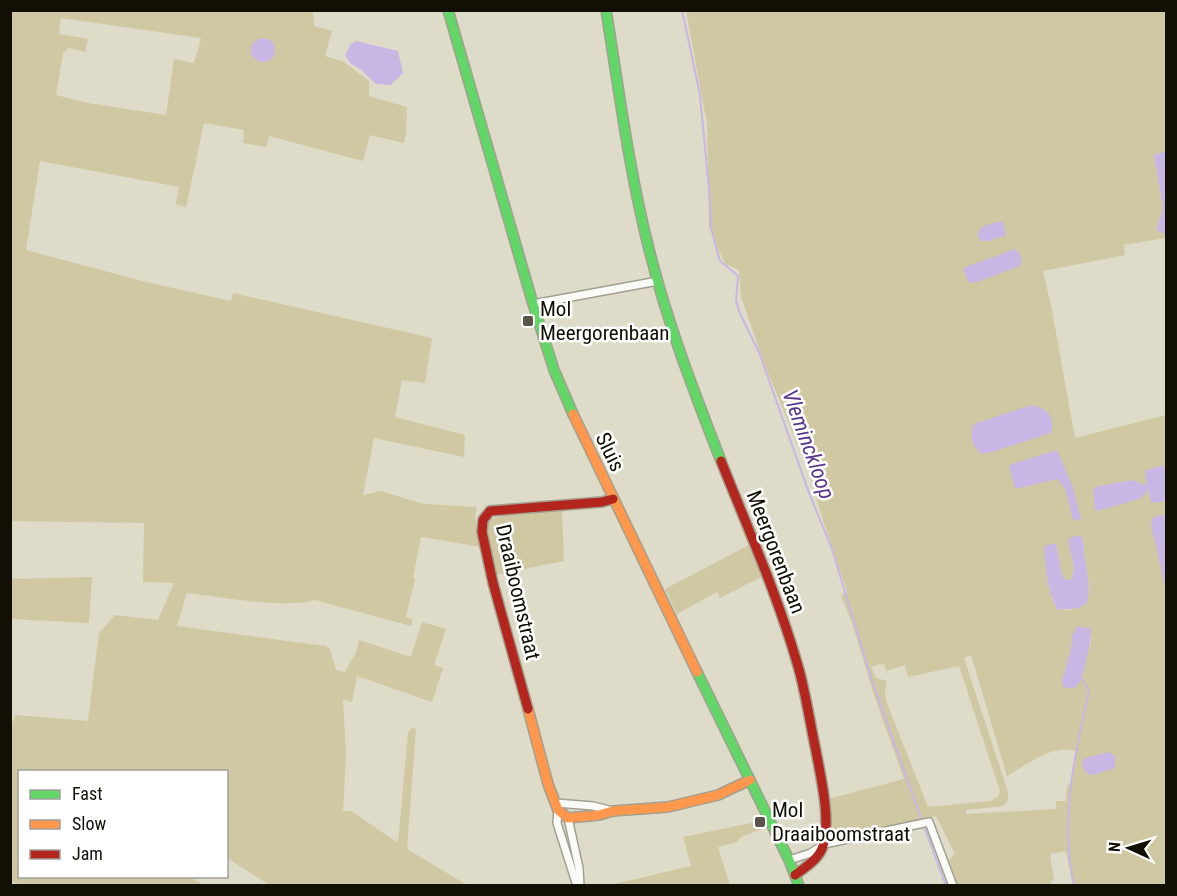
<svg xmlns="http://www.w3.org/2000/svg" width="1177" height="896" font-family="'Roboto Condensed',sans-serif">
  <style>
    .green { fill: #cfc8a2; fill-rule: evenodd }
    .water { fill: #c8b6e5 }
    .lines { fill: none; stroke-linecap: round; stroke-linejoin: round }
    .stream { stroke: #c8b6e5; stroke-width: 2 }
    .street-casing { stroke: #a2a091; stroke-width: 10 }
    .fast-casing { stroke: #a2a091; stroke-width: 12 }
    .slow-casing { stroke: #a2a091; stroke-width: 12 }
    .jam-casing { stroke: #a2a091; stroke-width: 12 }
    .street { stroke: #fafaf7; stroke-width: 7 }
    .fast { stroke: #63d668; stroke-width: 9 }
    .slow { stroke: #ff974d; stroke-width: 9 }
    .jam { stroke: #b3261e; stroke-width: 9 }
    .poi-dot { fill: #595649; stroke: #fff; stroke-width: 2 }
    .labels { text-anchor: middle; stroke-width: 5; stroke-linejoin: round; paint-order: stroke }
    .poi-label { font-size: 21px; fill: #120f04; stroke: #fff; text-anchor: start }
    .street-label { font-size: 21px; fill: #120f04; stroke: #fff }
    .water-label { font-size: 22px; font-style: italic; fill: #57348b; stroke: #fff }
  </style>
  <rect width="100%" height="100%" fill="#dedbc8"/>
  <g class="green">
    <path d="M 10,11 L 313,11 L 314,26 L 332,31 L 325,56 L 344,62 L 369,81 L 369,96 L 407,107 L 406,133 L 404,143 L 370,135 L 363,161 L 269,136 L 266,147 L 243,143 L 244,130 L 204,123 L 186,207 L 176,204 L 179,187 L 40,161 L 26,250 L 146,282 L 231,301 L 233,293 L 432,338 L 425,383 L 402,380 L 395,417 L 465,435 L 464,457 L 374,438 L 363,495 L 381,491 L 424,504 L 477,507 L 475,517 L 481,547 L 421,537 L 413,578 L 415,579 L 406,617 L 413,620 L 411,626 L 315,600 C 282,609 223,597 187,593 L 177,626 L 325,646 L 330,649 L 336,670 L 345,672 L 356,652 L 359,640 L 411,657 L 422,622 L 446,629 L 434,665 L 443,668 L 432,702 L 357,676 L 352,702 L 343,699 L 346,755 L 343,811 L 351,811 L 398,843 L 408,733 L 412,728 L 416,729 L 407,849 L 467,885 L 270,885 L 227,858 L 226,772 L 20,772 L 20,876 L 188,876 L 204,885 L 20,885 L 11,881 L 11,721 L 14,721 L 15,715 L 88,721 L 99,633 L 115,615 L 158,620 L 174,583 L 143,582 L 144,523 L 11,521 ZM 61,18 L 201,38 L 194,63 L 174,59 L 166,115 L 88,103 L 56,95 L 63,53 L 69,48 L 85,52 L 88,39 L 59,34 Z"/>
    <path d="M 686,11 L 1166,11 L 1166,151 L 1154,155 L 1163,209 L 1158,231 L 1166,234 L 1166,238 L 1124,245 L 1125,255 L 1043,271 L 1052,310 L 1075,438 L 1166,415 L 1166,885 L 1073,885 L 1066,851 L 1050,854 L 1054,880 L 1051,881 L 1051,885 L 957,885 L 949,861 L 955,854 L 936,816 L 837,838 L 830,835 L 828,799 L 904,779 L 875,698 L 852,623 L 841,596 L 847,592 L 823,521 L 810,475 L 764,363 L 741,297 L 739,270 L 725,264 L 709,227 L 707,124 ZM 1081,536 C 1085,544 1083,551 1085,560 C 1087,575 1091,587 1087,603 L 1070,610 L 1058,610 L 1053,602 L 1045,564 L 1056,544 L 1062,575 L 1065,580 L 1073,579 L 1075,563 L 1069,543 ZM 1092,638 L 1083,669 L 1082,679 L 1066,669 C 1072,646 1069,649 1092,638 ZM 971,655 L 1007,776 C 1028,764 1052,744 1076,751 L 1072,782 L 1067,786 L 1066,801 L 1056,801 L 1056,809 L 966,814 L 966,810 L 1003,806 L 1008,801 L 1008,792 L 964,658 ZM 884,663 L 886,671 L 905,665 L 908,677 L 959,666 L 1000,791 L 998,797 L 990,801 L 928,807 L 886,701 L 885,690 L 887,681 L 876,678 L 871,667 Z"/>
    <path d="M 562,510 L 564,561 L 495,575 L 486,528 L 490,519 L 502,516 Z"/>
    <path d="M 749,545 L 761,577 L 720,598 L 717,592 L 677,614 L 665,589 Z"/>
    <path d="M 92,577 L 89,623 L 11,619 L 11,579 Z"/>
    <path d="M 761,821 L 765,828 L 741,837 L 737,842 L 718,847 L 730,885 L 610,885 L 691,866 L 683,837 Z"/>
  </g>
  <g class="water">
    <circle cx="263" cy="50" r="12"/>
    <path d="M 356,41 L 398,51 L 403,73 L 391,85 L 376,84 L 360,69 L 351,64 L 345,55 L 351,44 Z"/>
    <path d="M 1166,151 L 1166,234 L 1165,234 L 1158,231 L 1157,227 L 1163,209 L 1154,155 Z"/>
    <path d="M 999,221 L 1003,222 L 1006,235 L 989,241 L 981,241 L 977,234 L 982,227 Z"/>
    <path d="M 1015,249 C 1020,251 1023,262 1020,266 L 974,283 L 968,282 L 963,268 Z"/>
    <path d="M 1032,405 C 1048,409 1055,416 1051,433 L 992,452 L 981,454 C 972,446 969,435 974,424 Z"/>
    <path d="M 1057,450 L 1073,487 L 1081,519 L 1076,521 L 1073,519 L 1066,491 L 1058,479 L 1015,489 L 1009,465 Z"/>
    <path d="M 1162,465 L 1166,470 L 1166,501 L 1154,503 L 1151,502 L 1148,490 L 1141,498 L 1098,511 L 1095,510 L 1093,489 L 1099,486 L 1132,480 L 1145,485 L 1147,482 L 1145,471 Z"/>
    <path d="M 1166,515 L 1166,584 L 1164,583 L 1151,525 L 1152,519 L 1156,516 Z"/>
    <path d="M 1074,536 L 1081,536 C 1085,544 1083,551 1085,560 C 1087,575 1091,587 1087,603 L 1079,608 L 1058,610 C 1047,593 1045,567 1044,547 L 1050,544 L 1056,544 L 1062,575 L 1065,580 L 1072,579 C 1077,560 1068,554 1069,539 Z"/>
    <path d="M 1078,626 L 1091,629 C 1092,638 1083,681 1077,686 C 1073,689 1068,688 1063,687 L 1062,680 L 1071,648 L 1072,635 Z"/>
    <path d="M 1109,752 L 1115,756 L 1115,768 L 1093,775 L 1086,773 L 1082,763 L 1085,758 Z"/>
  </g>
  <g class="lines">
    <g class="stream">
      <path d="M 682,10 L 700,95 L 710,200 L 711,228 L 720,261 L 738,276 L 736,301 L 741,316 L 759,352 L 809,493 L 832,549 L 871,678 L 922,821"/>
      <path d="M 924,826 L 946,886"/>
      <path d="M 1074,886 C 1059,820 1075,754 1089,690 L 1082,679"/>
    </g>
    <defs>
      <g id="street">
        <path d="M 533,304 L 658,281"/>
        <path d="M 556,803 L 593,806 L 613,811"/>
        <path d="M 558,810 L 557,823 L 577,886"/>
        <path d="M 568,818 L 579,868 L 580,886"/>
        <path d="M 789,860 L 811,853 L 824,844 L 929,822 L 953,886"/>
      </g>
      <g id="fast">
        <path d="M 448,10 L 533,304 L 554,370 L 573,414"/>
        <path d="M 606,10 C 619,90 629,171 649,249 C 667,322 694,392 721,461"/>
        <path d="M 697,672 L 789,860 L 799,886"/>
      </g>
      <g id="slow">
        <path d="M 573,414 L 697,672"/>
        <path d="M 528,709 L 548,784 L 558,810 L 568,818 L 599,815 L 613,811 L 668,807 L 718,795 L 750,780"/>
      </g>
      <g id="jam">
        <path d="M 721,461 C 748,529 778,596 798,666 C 806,694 810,723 816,751 C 821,778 831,820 823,846 C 819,859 806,867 795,875"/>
        <path d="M 528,709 L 493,583 L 482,532 L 483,520 L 490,511 L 602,502 L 613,499"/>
      </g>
    </defs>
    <use href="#street" class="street-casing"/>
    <use href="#fast" class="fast-casing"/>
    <use href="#slow" class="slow-casing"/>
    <use href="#jam" class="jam-casing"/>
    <use href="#street" class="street"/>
    <use href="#fast" class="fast"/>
    <use href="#slow" class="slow"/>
    <use href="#jam" class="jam"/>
  </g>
  <g class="poi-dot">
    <rect x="522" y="315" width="12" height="12" rx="3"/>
    <rect x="754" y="816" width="12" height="12" rx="3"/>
  </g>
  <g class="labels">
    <g class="poi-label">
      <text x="540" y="316">Mol<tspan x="540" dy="24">Meergorenbaan</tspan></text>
      <text x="772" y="817">Mol<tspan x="772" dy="24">Draaiboomstraat</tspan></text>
    </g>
    <g class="street-label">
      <text transform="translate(610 452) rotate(64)" y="7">Sluis</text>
      <text transform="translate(776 552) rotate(69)" y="7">Meergorenbaan</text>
      <text transform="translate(518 592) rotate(77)" y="7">Draaiboomstraat</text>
    </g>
    <g class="water-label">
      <text transform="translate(809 444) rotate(70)" y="8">Vleminckloop</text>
    </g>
  </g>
  <rect width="1177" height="896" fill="none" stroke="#120f04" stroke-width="24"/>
  <rect x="18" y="770" width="210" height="108" fill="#ffffff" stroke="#a09f9b" stroke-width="1.5"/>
  <rect x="30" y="790" width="30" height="9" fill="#63d668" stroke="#a09f9b" stroke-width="1.5"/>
  <text x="72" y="800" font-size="18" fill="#120f04">Fast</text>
  <rect x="30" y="820" width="30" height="9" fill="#ff974d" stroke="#a09f9b" stroke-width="1.5"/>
  <text x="72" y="830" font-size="18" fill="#120f04">Slow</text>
  <rect x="30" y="850" width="30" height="9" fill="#b3261e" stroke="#a09f9b" stroke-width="1.5"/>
  <text x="72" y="860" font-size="18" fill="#120f04">Jam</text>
  <g transform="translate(1129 848) rotate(274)" stroke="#ffffff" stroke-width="4.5" paint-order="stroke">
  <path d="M0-4.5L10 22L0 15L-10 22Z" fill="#120f04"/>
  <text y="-9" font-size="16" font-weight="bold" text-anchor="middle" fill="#120f04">N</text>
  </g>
</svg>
